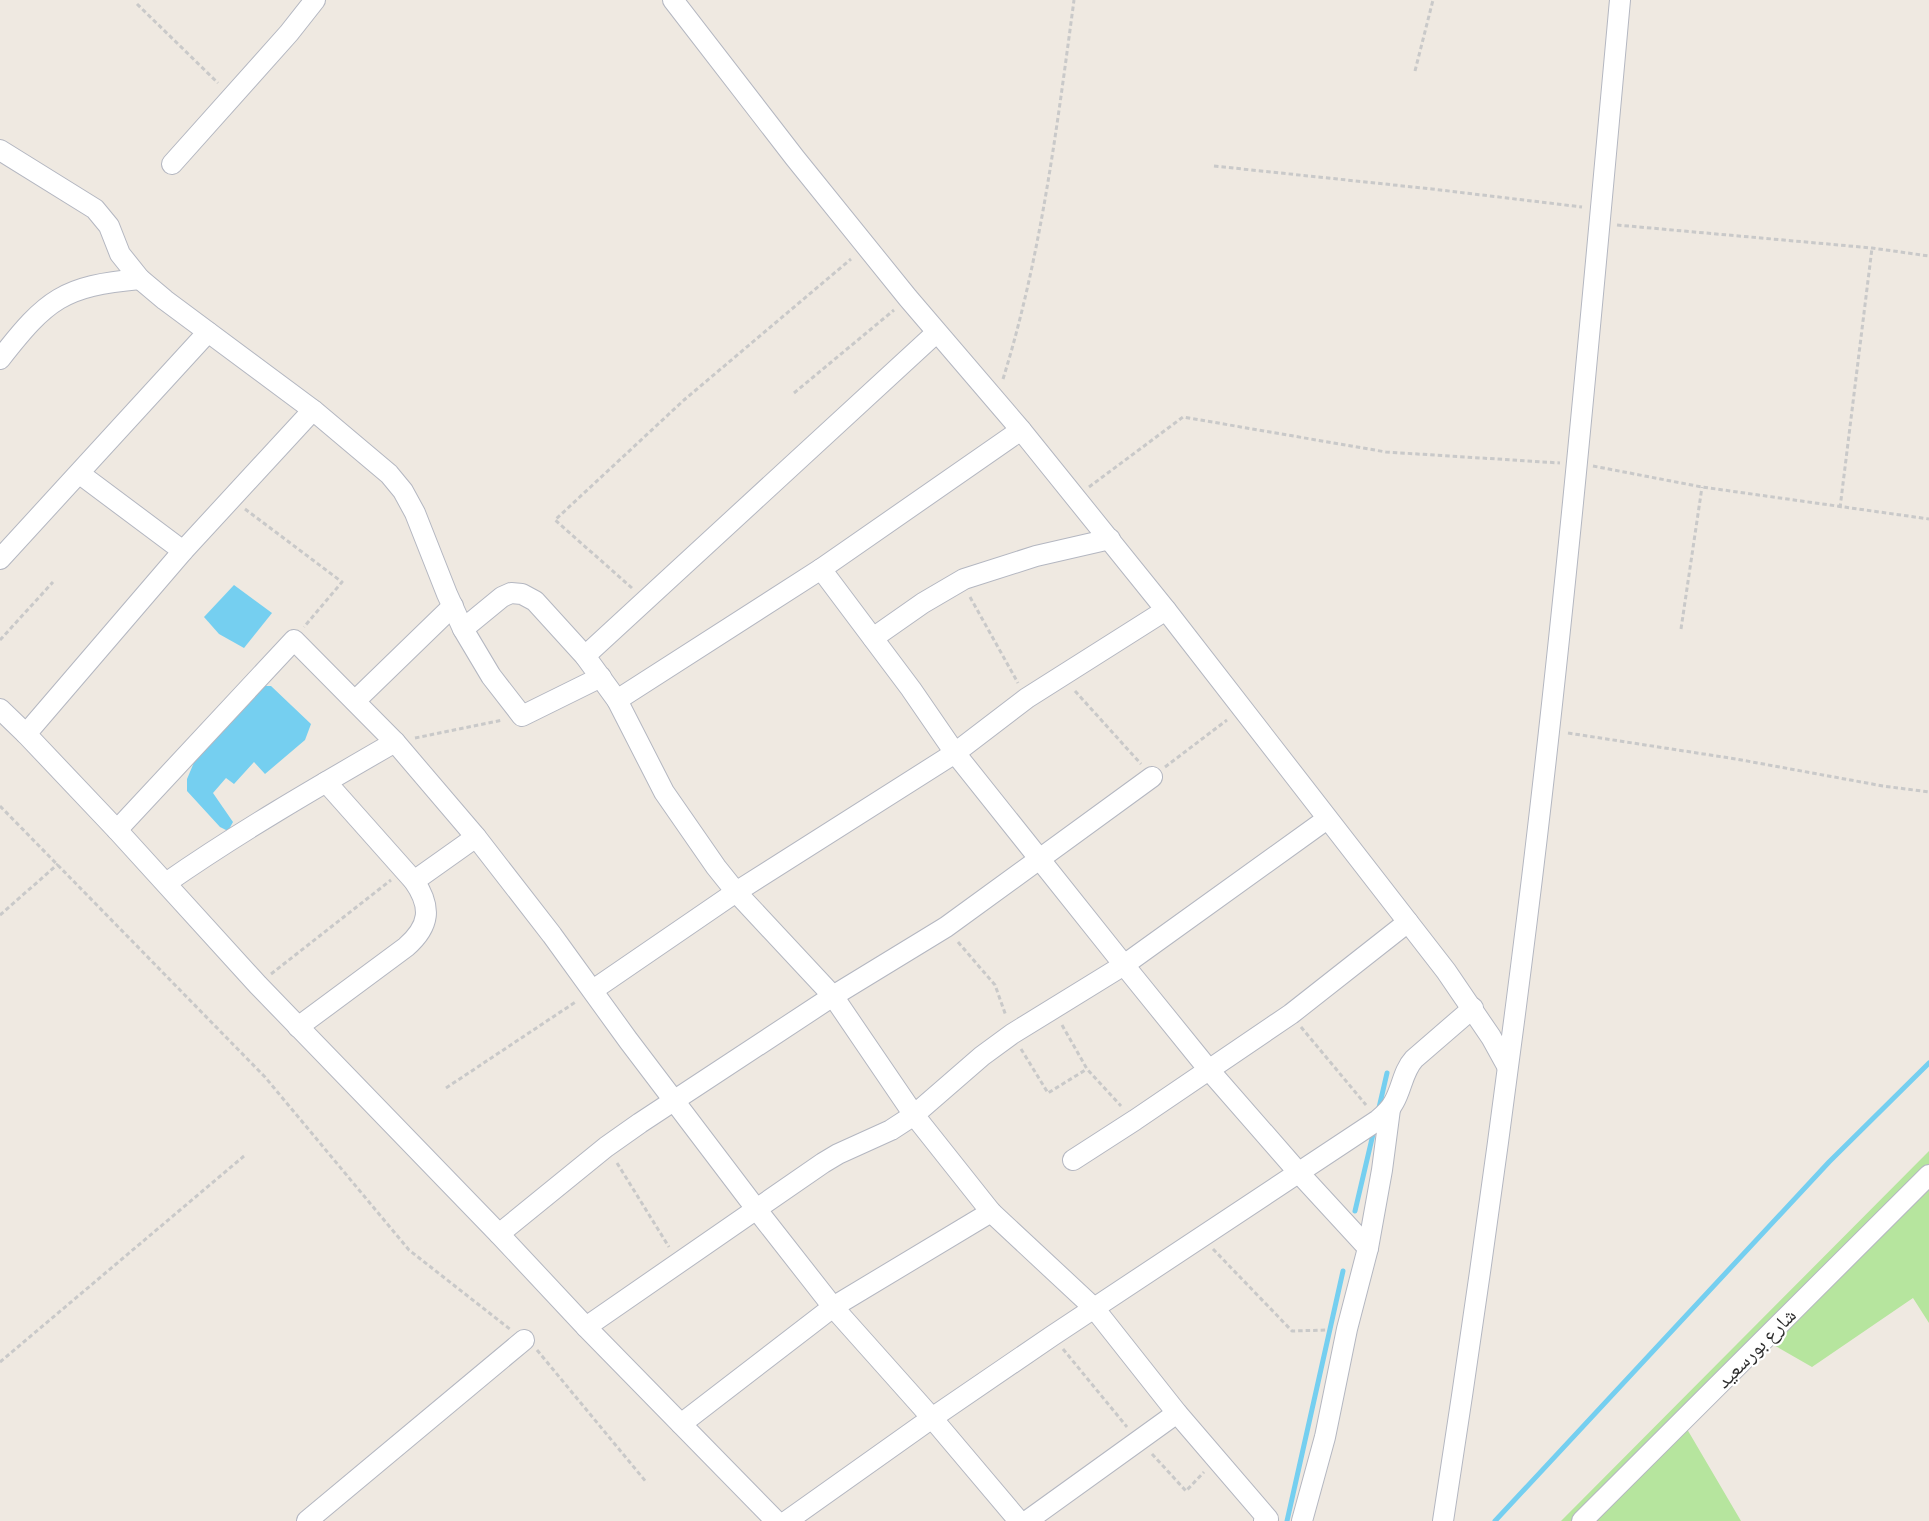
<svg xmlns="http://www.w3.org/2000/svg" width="1929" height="1521" font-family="'Exo 2','Noto Naskh Arabic',sans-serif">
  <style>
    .green { fill: #b6e59e }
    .water { fill: #75cff0 }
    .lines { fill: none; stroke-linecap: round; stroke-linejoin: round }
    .stream { stroke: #75cff0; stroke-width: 5 }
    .minor-casing { stroke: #b4b7c1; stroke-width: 22 }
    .path { stroke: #c9c9c9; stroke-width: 3; stroke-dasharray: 4.5 3; stroke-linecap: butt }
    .minor { stroke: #fff; stroke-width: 20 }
    .labels { text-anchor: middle; stroke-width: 4.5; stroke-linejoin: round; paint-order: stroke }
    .street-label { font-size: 20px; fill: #2e2e2e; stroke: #fff }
  </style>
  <rect width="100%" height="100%" fill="#efe9e1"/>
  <path class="green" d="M 1929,1151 L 1929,1323 L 1913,1298 L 1812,1367 L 1772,1344 L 1687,1429 L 1741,1521 L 1561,1521 Z"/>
  <g class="water">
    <path d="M 234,585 L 272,613 L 244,648 L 219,634 L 204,617 Z"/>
    <path d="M 256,686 L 271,686 L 311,724 L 305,740 L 265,774 L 254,762 L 234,784 L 226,778 L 213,793 L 233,822 L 228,831 L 220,827 L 187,791 L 187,779 L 195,760 Z"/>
  </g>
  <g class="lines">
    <g class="stream">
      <path d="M 1378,1112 L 1387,1073"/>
      <path d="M 1355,1211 L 1374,1130"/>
      <path d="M 1287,1521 L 1343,1271"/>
      <path d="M 1495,1521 L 1829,1162 L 1929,1063"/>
    </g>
    <defs>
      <g id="minor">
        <path d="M 673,0 L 795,158 L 908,298 L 1021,430 L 1166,610 L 1446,971 L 1491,1037 L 1507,1066"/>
        <path d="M 0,150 L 95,209 L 109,226 L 120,254 L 140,279 L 165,300 L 313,410 L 389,474 L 403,491 L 415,513 L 447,594 L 463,629 L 491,676 L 522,716 L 601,677"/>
        <path d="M 172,164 L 289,33 L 315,0"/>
        <path d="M 0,359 C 47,299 63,286 140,279"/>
        <path d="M 80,474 L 183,551"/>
        <path d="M 0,559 L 208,332"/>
        <path d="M 821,569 L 911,689 L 955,753 L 1124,965 L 1209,1070 L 1299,1173 L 1368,1248"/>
        <path d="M 463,629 L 502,597 L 511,593 L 522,594 L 535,601 L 585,656 L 617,700 L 664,792 L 716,867 L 736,892 L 833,996 L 914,1115 L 991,1212 L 1094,1308 L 1177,1413 L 1268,1519 L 1264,1521"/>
        <path d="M 873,638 L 923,603 L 964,579 L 1036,556 L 1110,539"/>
        <path d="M 585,656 L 936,333"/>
        <path d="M 617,700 L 821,569 L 1021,430"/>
        <path d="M 355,701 L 453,606"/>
        <path d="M 0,709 L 26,734 L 117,830 L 258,985 L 499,1234 L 586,1327 L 776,1521"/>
        <path d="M 26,734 L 183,551 L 313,410"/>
        <path d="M 117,830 L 294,640 L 395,742 L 476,837 L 552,935 L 628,1040 L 757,1210 L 833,1307 L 932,1418 L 1019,1521"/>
        <path d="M 414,881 L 476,837"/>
        <path d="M 166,883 C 239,832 317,787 395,742"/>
        <path d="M 593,990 L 736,892 L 955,753 L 1027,698 L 1166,610"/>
        <path d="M 298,1027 L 406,947 C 430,926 432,907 414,881 L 326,782"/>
        <path d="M 1073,1160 L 1135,1120 L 1291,1014 L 1408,922"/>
        <path d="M 499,1234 L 606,1147 L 640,1123 L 833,996 L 946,927 L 1152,777"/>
        <path d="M 586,1327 L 823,1163 L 838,1154 L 891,1130 L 914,1115 L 982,1056 L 1012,1034 L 1124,965 L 1327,819"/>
        <path d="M 681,1424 L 833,1307 L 991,1212"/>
        <path d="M 307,1521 L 524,1340"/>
        <path d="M 787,1521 L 932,1418 L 1052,1336 L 1378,1120 C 1384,1115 1390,1110 1394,1102 C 1402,1088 1403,1071 1414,1059 L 1473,1008"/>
        <path d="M 1027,1521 L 1177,1413"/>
        <path d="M 1302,1521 L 1325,1437 L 1347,1329 L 1368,1248 L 1382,1170 L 1390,1109"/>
        <path d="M 1443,1521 C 1474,1321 1502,1120 1527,919 C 1565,613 1592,306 1620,0"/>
        <path d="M 1582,1521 L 1929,1175"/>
      </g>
    </defs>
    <use href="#minor" class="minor-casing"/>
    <g class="path">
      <path d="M 137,4 L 218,83"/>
      <path d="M 1415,71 L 1433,0"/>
      <path d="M 1214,166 L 1432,189 L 1582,207"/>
      <path d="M 1617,225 L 1872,248 L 1929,256"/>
      <path d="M 1003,379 C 1041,257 1057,127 1074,0"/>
      <path d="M 794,393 L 894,310"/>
      <path d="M 1593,466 L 1702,487 L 1929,519"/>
      <path d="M 1089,487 L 1183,417 L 1386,452 L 1560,463"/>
      <path d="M 1840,508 L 1872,248"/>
      <path d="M 245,509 L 342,582 L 304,627"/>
      <path d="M 632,588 L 555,520 L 684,400 L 851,259"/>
      <path d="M 970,597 L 1018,683"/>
      <path d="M 1681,629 L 1702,487"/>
      <path d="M 0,640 L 53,582"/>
      <path d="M 1075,691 L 1141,764"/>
      <path d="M 1568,733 L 1736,759 L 1883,786 L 1929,792"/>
      <path d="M 415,738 L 503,720"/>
      <path d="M 1165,767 L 1227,720"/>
      <path d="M 0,806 L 265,1077 L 409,1250 L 511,1330"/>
      <path d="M 0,915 L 58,864"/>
      <path d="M 958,942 L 995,985 L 1006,1016"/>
      <path d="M 271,974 L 391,880"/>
      <path d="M 1062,1025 L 1087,1069 L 1121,1106"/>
      <path d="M 1301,1027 L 1366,1105"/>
      <path d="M 1021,1049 L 1048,1093 L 1087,1069"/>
      <path d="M 446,1088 L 577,1001"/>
      <path d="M 617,1163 L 669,1247"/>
      <path d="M 1213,1249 L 1292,1331 L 1327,1330"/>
      <path d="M 1063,1349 L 1127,1427"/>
      <path d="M 537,1350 L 647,1483"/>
      <path d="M 0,1362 L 244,1156"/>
      <path d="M 1152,1454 L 1186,1491 L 1204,1472"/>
    </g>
    <use href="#minor" class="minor"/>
  </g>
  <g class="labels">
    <g class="street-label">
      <text transform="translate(1756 1348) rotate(-45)" y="7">شارع بورسعيد</text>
    </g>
  </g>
</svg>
